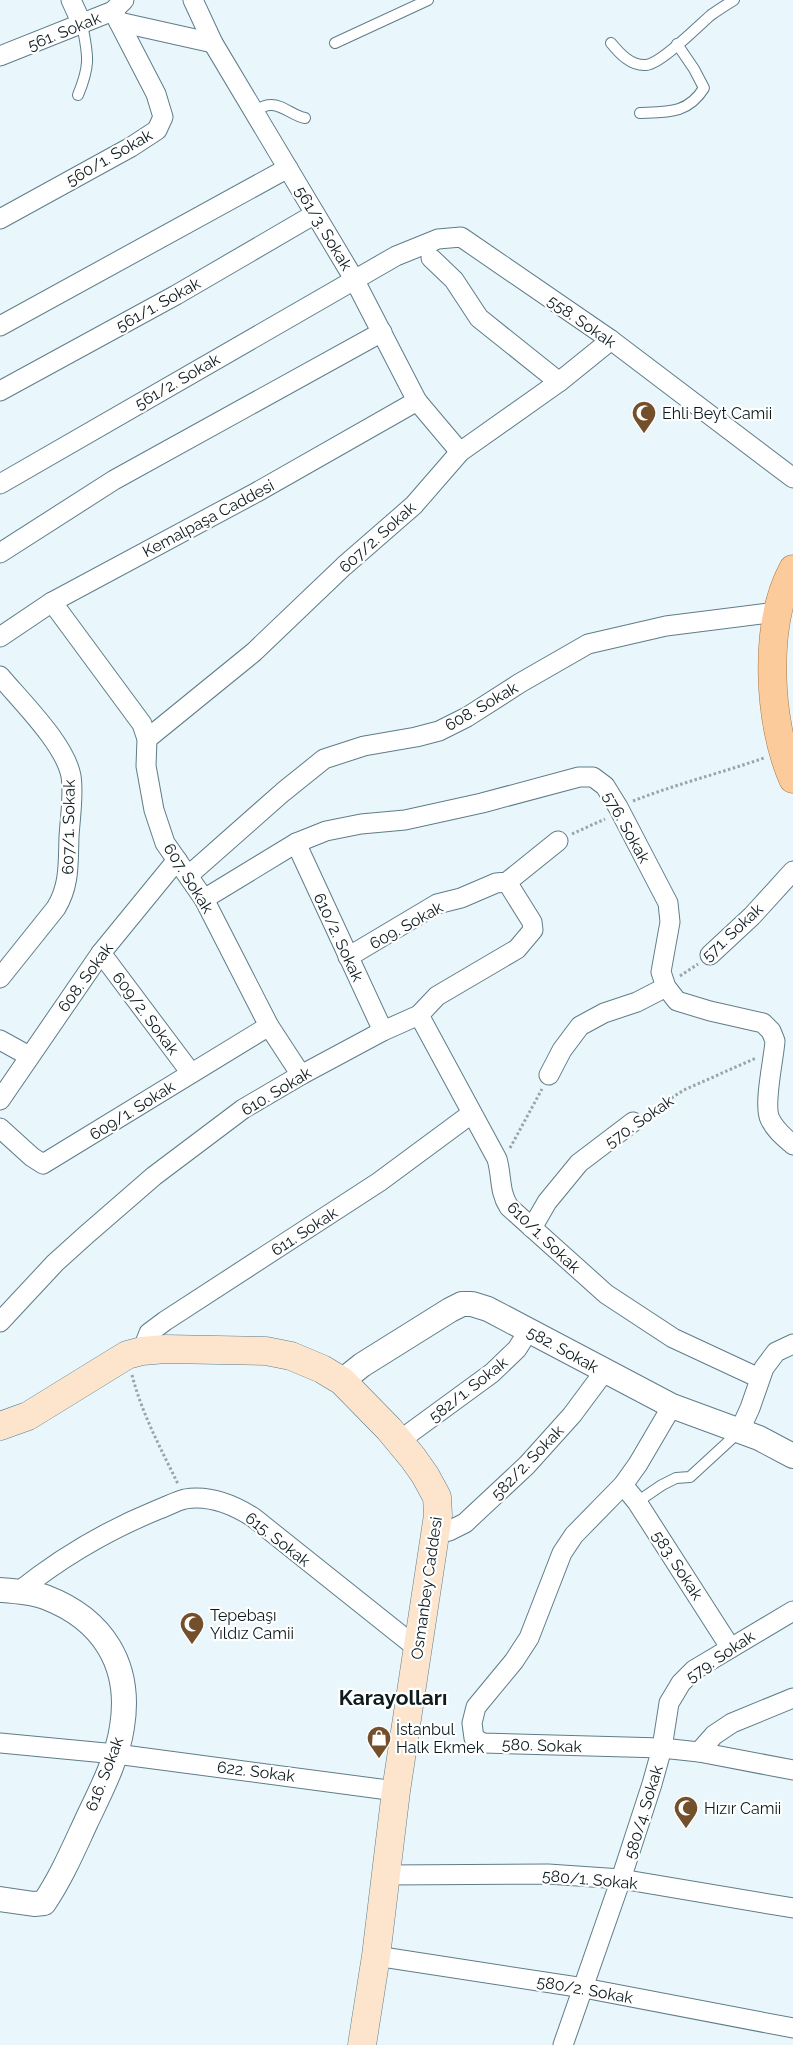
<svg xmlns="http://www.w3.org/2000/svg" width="793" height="2045" font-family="Raleway,sans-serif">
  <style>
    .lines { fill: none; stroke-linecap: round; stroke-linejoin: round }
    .service-casing { stroke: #5e7d89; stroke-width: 12 }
    .minor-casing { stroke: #5e7d89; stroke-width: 21 }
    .tertiary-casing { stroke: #5e7d89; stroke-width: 26 }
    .secondary-casing { stroke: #5e7d89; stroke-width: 29 }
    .primary-casing { stroke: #a67644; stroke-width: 29 }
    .path { stroke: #98a5ab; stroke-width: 3; stroke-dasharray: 2.5 2.5; stroke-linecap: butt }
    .service { stroke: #fff; stroke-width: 10 }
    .minor { stroke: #fff; stroke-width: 19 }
    .tertiary { stroke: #fff; stroke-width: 24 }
    .secondary { stroke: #fde5cd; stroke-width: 28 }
    .primary { stroke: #fbcb9b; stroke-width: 28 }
    .labels { text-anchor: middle; stroke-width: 4.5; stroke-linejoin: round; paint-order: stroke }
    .street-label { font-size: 16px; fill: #0d1a1e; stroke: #fff }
    .poi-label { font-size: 16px; fill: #0d1a1e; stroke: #fff; text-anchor: start }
    .district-label { font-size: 21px; font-weight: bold; fill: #0d1a1e; stroke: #fff }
  </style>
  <rect width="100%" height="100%" fill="#e9f6fc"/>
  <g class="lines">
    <defs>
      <g id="service">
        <path d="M 335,43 L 428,0"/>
        <path d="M 611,43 C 620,54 631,66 646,65 C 661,64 698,26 711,15 C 718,10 726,5 734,0"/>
        <path d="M 78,95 C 91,64 88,55 82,24"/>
        <path d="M 254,111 C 258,109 265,105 270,105 C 282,104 293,116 305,118"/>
        <path d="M 640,113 C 667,112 688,114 704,88 L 694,69 L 677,44"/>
        <path d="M 637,1502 L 662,1485 L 676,1478 L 690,1477 L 740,1431"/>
      </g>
      <g id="minor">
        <path d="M 71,0 L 82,24"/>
        <path d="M 193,0 L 213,43 L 354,279 L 417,401 L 460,452"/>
        <path d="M 119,22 L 213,43"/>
        <path d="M 0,56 L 113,11 L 124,0"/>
        <path d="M 0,219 L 131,147 L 157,130 L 163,117 L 156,94 L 113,11"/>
        <path d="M 431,258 L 454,280 L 479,318 L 559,382"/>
        <path d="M 0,326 L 288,168"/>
        <path d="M 0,391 L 176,295 L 315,214"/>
        <path d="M 0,484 L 396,256 L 438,239 L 461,237 L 611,340 L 793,478"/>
        <path d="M 0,553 L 114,480 L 382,332"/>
        <path d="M 52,602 L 142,724 L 147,739 L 146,766 L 154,810 L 165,843 L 204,899 L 269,1026 L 301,1075"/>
        <path d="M 0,637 L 52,602 L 257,492 L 417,401"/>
        <path d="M 0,676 C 21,701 65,744 71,776 C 74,795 70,818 69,837 C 68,863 70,885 56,908 L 0,978"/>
        <path d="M 147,739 L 254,652 L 344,566 L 414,505 L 460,452 L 559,382 L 611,340"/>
        <path d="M 296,843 L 383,1031"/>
        <path d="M 189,875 L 283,792 L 324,759 L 364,746 L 416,737 L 439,731 L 467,717 L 520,683 L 588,644 L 666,626 L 777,612"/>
        <path d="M 204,899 L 296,843 L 326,831 L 361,824 L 405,820 L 482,803 L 579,777 L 593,777 L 605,786 L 618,807 L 668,903 L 670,922 L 661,972 L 666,987 L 677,1001 L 710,1011 L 763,1023 L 771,1031 L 775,1041 C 774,1058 763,1105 770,1119 C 775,1130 784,1137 793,1145"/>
        <path d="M 101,953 L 191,1073"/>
        <path d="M 710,955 L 752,916 L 793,871"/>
        <path d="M 348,957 L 437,904 L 461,898 L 496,883 L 507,882 L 558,841"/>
        <path d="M 419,1015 L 497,1159 C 502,1176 499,1192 509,1207 L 606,1294 L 673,1338 L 759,1378"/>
        <path d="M 0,1040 L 29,1056"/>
        <path d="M 549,1075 L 562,1050 L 580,1026 L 604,1013 L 637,1002 L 666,987"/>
        <path d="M 0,1100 L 101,953 L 177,860"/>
        <path d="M 0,1128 L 32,1157 L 43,1164 L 269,1026"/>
        <path d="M 532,1228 L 547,1202 L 579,1163 L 633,1122"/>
        <path d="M 0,1322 L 55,1263 L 86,1235 L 154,1176 L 243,1109 L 301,1075 L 383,1031 L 419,1015 L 437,996 L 517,949 L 533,930 L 532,922 L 507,882"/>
        <path d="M 142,1351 L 149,1333 L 165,1321 L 379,1182 L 471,1114"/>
        <path d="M 672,1406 L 638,1464 L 623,1485 L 574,1535 L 562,1553 L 529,1638 L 514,1661 L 476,1707 L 472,1723 L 474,1738 L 483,1743 L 662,1748 L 699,1752 L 793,1770"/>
        <path d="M 740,1430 L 750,1408 L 764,1368 L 776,1352 L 793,1344"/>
        <path d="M 399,1441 L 492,1373 L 517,1349 L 529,1330"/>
        <path d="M 623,1485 L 637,1502 L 730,1647"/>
        <path d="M 436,1533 L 449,1531 L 465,1523 L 527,1465 L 572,1415 L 604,1372"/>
        <path d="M 18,1592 C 59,1559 108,1530 157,1510 C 166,1507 176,1501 185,1499 C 210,1495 234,1505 254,1518 L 417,1648"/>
        <path d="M 0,1743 L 116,1754 L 396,1791"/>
        <path d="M 699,1752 L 714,1735 L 732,1723 L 793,1698"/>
        <path d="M 386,1875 L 548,1874 L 621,1879 L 793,1908"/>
        <path d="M 376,1956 L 584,1988 L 793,2028"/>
        <path d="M 563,2045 L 621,1879 L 652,1784 L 662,1748 L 669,1703 L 681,1683 L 694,1670 L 793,1611"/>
      </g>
      <g id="tertiary">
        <path d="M 342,1381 L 362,1365 L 450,1310 L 462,1304 L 472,1304 L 488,1309 L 672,1406 L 759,1438 L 793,1456"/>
        <path d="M 0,1590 C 14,1591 31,1592 45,1597 C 103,1619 132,1665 122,1727 C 117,1761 100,1792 86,1822 C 73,1850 61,1878 44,1903 L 34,1904 L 0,1899"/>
      </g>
      <path id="secondary" d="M 0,1426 L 28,1416 L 127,1355 L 142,1351 L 166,1349 L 266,1351 L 291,1356 L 322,1369 L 342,1381 L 389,1429 L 413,1458 L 425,1475 L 437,1497 L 438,1515 L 396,1791 L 376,1956 L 362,2045"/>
      <path id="primary" d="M 793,569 C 763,624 768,723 793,779"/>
    </defs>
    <use href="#service" class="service-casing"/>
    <use href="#minor" class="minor-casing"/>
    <use href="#tertiary" class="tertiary-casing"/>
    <use href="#secondary" class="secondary-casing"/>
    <use href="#primary" class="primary-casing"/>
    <g class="path">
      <path d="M 633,801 C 676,784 721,773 764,758"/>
      <path d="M 572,834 L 605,819"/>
      <path d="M 680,976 L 698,964"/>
      <path d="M 646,1114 L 684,1090 L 756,1058"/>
      <path d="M 510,1148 L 542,1089"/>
      <path d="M 132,1375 C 142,1414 161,1449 178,1484"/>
    </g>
    <use href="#service" class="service"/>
    <use href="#minor" class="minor"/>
    <use href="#tertiary" class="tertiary"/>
    <use href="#secondary" class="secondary"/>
    <use href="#primary" class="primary"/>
  </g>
  <defs>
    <symbol id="mosque-pin" viewBox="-11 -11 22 30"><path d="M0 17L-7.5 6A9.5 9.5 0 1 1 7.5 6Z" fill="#744f2b" stroke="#fff"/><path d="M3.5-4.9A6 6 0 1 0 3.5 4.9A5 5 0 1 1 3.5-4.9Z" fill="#fff"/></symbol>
    <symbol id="shop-pin" viewBox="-11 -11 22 30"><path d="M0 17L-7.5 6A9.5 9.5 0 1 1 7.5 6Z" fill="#744f2b" stroke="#fff"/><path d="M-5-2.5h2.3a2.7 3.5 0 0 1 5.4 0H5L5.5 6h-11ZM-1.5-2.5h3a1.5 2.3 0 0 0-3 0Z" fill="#fff"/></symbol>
  </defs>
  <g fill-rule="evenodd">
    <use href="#mosque-pin" x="630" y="399" width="28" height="38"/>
    <use href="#mosque-pin" x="178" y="1610" width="28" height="38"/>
    <use href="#shop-pin" x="365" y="1724" width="28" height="38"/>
    <use href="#mosque-pin" x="672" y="1794" width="28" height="38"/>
  </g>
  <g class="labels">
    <g class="street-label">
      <text transform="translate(64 31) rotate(-22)" y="6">561. Sokak</text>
      <text transform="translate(109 157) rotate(-30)" y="6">560/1. Sokak</text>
      <text transform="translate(324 228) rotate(59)" y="6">561/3. Sokak</text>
      <text transform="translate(158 304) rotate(-29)" y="6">561/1. Sokak</text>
      <text transform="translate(582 321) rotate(35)" y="6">558. Sokak</text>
      <text transform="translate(177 381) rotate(-30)" y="6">561/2. Sokak</text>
      <text transform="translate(208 518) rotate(-28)" y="6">Kemalpaşa Caddesi</text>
      <text transform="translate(377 537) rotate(-42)" y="6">607/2. Sokak</text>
      <text transform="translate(481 706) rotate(-30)" y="6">608. Sokak</text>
      <text transform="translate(68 827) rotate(-89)" y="6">607/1. Sokak</text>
      <text transform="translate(627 827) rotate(61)" y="6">576. Sokak</text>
      <text transform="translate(189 878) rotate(58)" y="6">607. Sokak</text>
      <text transform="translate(406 925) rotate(-29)" y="6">609. Sokak</text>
      <text transform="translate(732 932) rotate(-43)" y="6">571. Sokak</text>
      <text transform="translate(339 937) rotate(65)" y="6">610/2. Sokak</text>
      <text transform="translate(85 977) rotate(-54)" y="6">608. Sokak</text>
      <text transform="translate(146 1013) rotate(53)" y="6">609/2. Sokak</text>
      <text transform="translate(276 1091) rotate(-31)" y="6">610. Sokak</text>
      <text transform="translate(132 1110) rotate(-32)" y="6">609/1. Sokak</text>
      <text transform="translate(639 1121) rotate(-35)" y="6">570. Sokak</text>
      <text transform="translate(304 1231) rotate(-33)" y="6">611. Sokak</text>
      <text transform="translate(544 1237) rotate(44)" y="6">610/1. Sokak</text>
      <text transform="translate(563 1349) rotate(29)" y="6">582. Sokak</text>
      <text transform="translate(468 1389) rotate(-38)" y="6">582/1. Sokak</text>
      <text transform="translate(527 1462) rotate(-46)" y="6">582/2. Sokak</text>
      <text transform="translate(278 1539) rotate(38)" y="6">615. Sokak</text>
      <text transform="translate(678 1565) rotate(57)" y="6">583. Sokak</text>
      <text transform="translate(426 1588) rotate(-82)" y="6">Osmanbey Caddesi</text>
      <text transform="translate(720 1656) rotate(-34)" y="6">579. Sokak</text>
      <text transform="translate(542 1745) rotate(2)" y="6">580. Sokak</text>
      <text transform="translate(256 1771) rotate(7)" y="6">622. Sokak</text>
      <text transform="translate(104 1774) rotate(-69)" y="6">616. Sokak</text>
      <text transform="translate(643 1812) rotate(-73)" y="6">580/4. Sokak</text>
      <text transform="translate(590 1879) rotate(5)" y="6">580/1. Sokak</text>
      <text transform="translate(585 1989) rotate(10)" y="6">580/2. Sokak</text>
    </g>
    <g class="poi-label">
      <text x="662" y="419">Ehli Beyt Camii</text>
      <text x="210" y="1621">Tepebaşı<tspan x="210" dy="18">Yıldız Camii</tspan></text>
      <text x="396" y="1735">İstanbul<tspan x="396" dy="18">Halk Ekmek</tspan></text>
      <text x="704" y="1814">Hızır Camii</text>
    </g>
    <g class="district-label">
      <text x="393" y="1705">Karayolları</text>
    </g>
  </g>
</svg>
